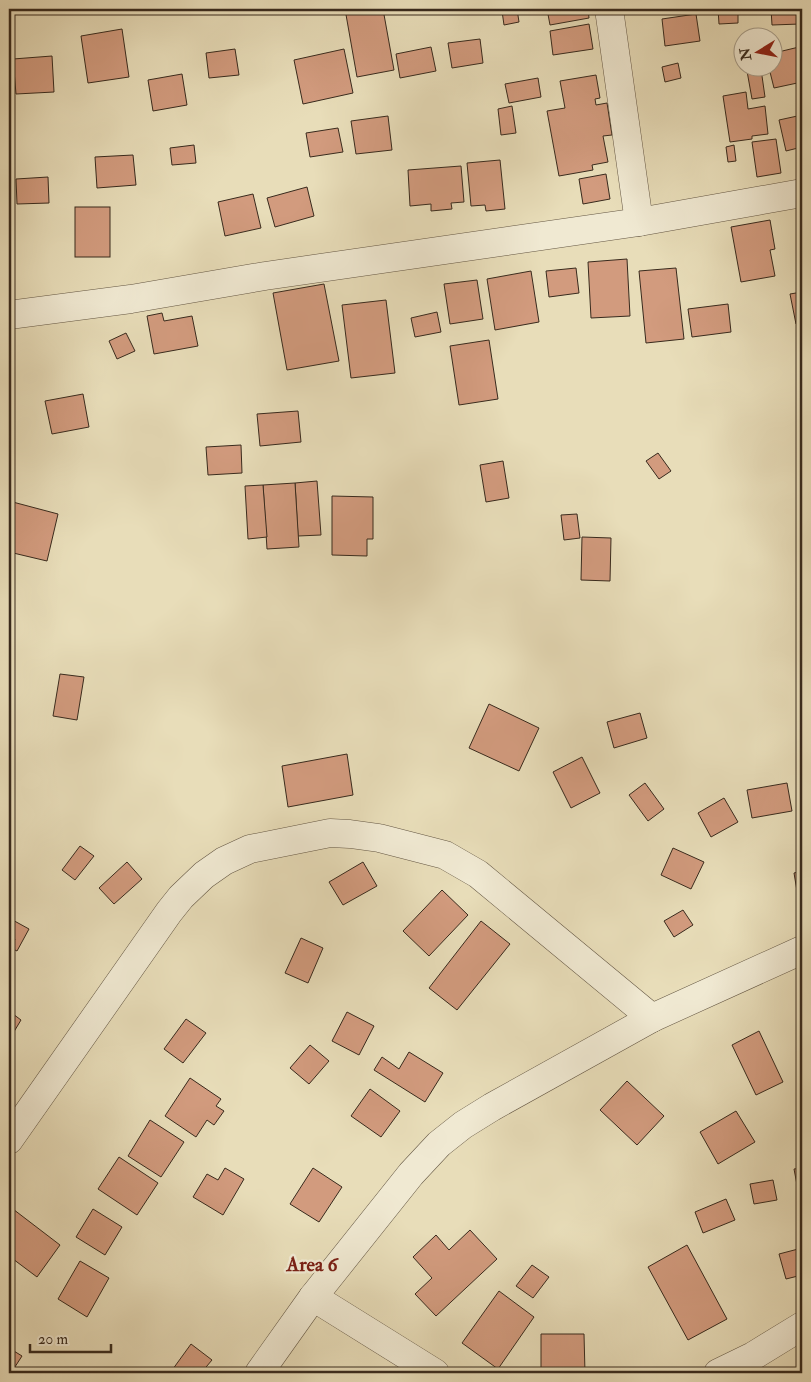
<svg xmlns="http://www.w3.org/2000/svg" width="811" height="1382" font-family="'IM FELL Double Pica',serif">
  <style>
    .building { fill: #d29b7e; stroke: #382a1d }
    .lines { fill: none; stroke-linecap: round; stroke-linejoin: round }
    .street-casing { stroke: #645744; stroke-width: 29 }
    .street { stroke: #f0e9d2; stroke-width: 28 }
    .labels { text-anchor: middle; stroke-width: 4.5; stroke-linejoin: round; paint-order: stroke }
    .quarter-label { font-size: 20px; font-weight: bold; fill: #7a1f14; stroke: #f0e9d2 }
  </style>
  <rect width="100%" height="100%" fill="#e8ddb9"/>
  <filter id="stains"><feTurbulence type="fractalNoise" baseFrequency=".004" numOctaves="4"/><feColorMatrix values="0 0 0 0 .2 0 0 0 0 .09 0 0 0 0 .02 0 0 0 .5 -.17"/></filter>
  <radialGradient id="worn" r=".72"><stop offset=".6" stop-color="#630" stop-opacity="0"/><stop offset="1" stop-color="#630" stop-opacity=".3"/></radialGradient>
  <g class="building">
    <path d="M 345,9 L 383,9 L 394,70 L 357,77 Z"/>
    <path d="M 517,9 L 519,22 L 504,25 L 502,11 Z"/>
    <path d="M 547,9 L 588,9 L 589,18 L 550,25 Z"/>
    <path d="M 718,9 L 738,9 L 738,23 L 719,24 Z"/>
    <path d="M 771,9 L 800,9 L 800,24 L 772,25 Z"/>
    <path d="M 696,14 L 700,41 L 665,46 L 662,19 Z"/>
    <path d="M 589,24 L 593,49 L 553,55 L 550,31 Z"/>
    <path d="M 122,29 L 129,77 L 88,83 L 81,36 Z"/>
    <path d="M 480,39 L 483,63 L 452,68 L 448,43 Z"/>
    <path d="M 431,47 L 436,71 L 400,78 L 396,54 Z"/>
    <path d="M 799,47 L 802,59 L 802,82 L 774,88 L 769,68 L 774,68 L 774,53 Z"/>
    <path d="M 235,49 L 239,75 L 209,78 L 206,53 Z"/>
    <path d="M 344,49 L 353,93 L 303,104 L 294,60 Z"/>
    <path d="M 52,56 L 54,92 L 16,94 L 13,59 Z"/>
    <path d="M 678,63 L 681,78 L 665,82 L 662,67 Z"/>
    <path d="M 761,69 L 765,97 L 752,99 L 747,71 Z"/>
    <path d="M 182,74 L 187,105 L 153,111 L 148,80 Z"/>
    <path d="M 596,75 L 600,98 L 595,99 L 596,105 L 607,103 L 612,135 L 603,136 L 608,162 L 592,165 L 593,170 L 559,176 L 547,111 L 565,108 L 560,81 Z"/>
    <path d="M 538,78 L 541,97 L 509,103 L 505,84 Z"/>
    <path d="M 746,92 L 748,109 L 765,106 L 768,134 L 752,136 L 752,139 L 730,142 L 723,96 Z"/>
    <path d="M 512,106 L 516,133 L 501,135 L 498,109 Z"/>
    <path d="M 802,115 L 802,147 L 786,151 L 779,120 Z"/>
    <path d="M 388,116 L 392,150 L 356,154 L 351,121 Z"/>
    <path d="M 338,128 L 343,152 L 310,157 L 306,133 Z"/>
    <path d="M 776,139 L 781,173 L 757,177 L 752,142 Z"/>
    <path d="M 194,145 L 196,163 L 172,165 L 170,148 Z"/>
    <path d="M 734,145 L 736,161 L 728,162 L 726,147 Z"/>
    <path d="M 133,155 L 136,185 L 97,188 L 95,157 Z"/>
    <path d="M 500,160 L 505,209 L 486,211 L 485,205 L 471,206 L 467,163 Z"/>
    <path d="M 461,166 L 464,202 L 451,203 L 452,209 L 431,211 L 431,204 L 410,206 L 408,170 Z"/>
    <path d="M 606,174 L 610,199 L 583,204 L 579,179 Z"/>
    <path d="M 48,177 L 49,203 L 17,204 L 16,179 Z"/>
    <path d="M 307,187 L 314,216 L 275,227 L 267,198 Z"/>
    <path d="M 253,194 L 261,228 L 225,236 L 218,202 Z"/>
    <rect x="75" y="207" width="35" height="50"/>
    <path d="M 770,220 L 775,249 L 770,250 L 775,276 L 741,282 L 731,227 Z"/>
    <path d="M 627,259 L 630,316 L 591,318 L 588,262 Z"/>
    <path d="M 576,268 L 579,293 L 549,297 L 546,271 Z"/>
    <path d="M 676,268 L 684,339 L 646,343 L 639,271 Z"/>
    <path d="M 531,271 L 539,322 L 495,330 L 487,279 Z"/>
    <path d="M 477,280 L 483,319 L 450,324 L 444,284 Z"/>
    <path d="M 324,284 L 339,361 L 287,370 L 273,293 Z"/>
    <path d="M 802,292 L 802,322 L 796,324 L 790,294 Z"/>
    <path d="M 386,300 L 395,373 L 351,378 L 342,305 Z"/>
    <path d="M 728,304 L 731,332 L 692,337 L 688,309 Z"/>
    <path d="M 437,312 L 441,332 L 415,337 L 411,318 Z"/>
    <path d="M 162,313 L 164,321 L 192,316 L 198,346 L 154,354 L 147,316 Z"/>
    <path d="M 126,333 L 135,351 L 117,359 L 109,341 Z"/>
    <path d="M 489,340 L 498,399 L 459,405 L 450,346 Z"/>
    <path d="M 83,394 L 89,427 L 52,434 L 45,401 Z"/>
    <path d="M 298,411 L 301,442 L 260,446 L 257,414 Z"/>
    <path d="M 241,445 L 242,473 L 208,475 L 206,447 Z"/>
    <path d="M 658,453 L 671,471 L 659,479 L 646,461 Z"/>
    <path d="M 503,461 L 509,498 L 486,502 L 480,465 Z"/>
    <path d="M 317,481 L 321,535 L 298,536 L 295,483 Z"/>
    <path d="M 295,483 L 299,547 L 267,549 L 263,485 Z"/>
    <path d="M 263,485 L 267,537 L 248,539 L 245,486 Z"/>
    <path d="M 332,496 L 373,497 L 373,539 L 367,539 L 367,556 L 332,555 Z"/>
    <path d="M 9,501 L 58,514 L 47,561 L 9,552 Z"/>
    <path d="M 577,514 L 580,538 L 564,540 L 561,515 Z"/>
    <path d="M 582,537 L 611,538 L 610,581 L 581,580 Z"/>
    <path d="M 60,674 L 84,677 L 77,720 L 53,716 Z"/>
    <path d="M 489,704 L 539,728 L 519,771 L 469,748 Z"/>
    <path d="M 640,713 L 647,738 L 614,748 L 607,722 Z"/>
    <path d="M 347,754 L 353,795 L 288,807 L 282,766 Z"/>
    <path d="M 582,757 L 600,793 L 571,808 L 553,772 Z"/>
    <path d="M 645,783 L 664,809 L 648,821 L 629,795 Z"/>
    <path d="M 787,783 L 792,811 L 752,818 L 747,790 Z"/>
    <path d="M 724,798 L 738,822 L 711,837 L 698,813 Z"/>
    <path d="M 80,846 L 94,856 L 75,880 L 62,870 Z"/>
    <path d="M 673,848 L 704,862 L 691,889 L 661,875 Z"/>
    <path d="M 127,862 L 142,879 L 114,904 L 99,888 Z"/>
    <path d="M 363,862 L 377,886 L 343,905 L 329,882 Z"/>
    <path d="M 802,871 L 802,921 L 794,873 Z"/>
    <path d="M 442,890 L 468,915 L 429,956 L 403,931 Z"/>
    <path d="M 683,910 L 693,925 L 674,937 L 664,921 Z"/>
    <path d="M 9,918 L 29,929 L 17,951 L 11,948 L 15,939 L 9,935 Z"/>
    <path d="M 481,921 L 510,944 L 457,1010 L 429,988 Z"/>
    <path d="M 301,938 L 323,948 L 308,983 L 285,973 Z"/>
    <path d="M 9,1011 L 21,1020 L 9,1040 Z"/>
    <path d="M 347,1012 L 374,1026 L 359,1055 L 332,1041 Z"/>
    <path d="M 186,1019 L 206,1033 L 183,1063 L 164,1049 Z"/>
    <path d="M 759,1031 L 783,1082 L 756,1095 L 732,1045 Z"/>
    <path d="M 310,1045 L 329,1061 L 309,1084 L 290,1068 Z"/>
    <path d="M 409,1052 L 443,1073 L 425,1102 L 374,1070 L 382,1057 L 399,1069 Z"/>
    <path d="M 190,1078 L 221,1099 L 216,1106 L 224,1111 L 214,1125 L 207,1120 L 196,1137 L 165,1116 Z"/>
    <path d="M 627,1081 L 664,1116 L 637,1145 L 600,1110 Z"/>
    <path d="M 370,1089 L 400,1111 L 381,1137 L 351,1116 Z"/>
    <path d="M 736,1111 L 755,1142 L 718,1164 L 700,1132 Z"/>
    <path d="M 150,1120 L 184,1142 L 161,1177 L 128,1156 Z"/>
    <path d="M 119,1157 L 158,1183 L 137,1215 L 98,1189 Z"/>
    <path d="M 225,1168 L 244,1179 L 223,1215 L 193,1197 L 207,1174 L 218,1180 Z"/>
    <path d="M 313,1168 L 342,1187 L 319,1222 L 290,1204 Z"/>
    <path d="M 802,1168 L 802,1189 L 798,1190 L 794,1169 Z"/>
    <path d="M 773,1180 L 777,1200 L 754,1204 L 750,1184 Z"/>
    <path d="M 726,1199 L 735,1220 L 703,1233 L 695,1212 Z"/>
    <path d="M 9,1206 L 60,1245 L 37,1277 L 9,1256 Z"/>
    <path d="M 93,1209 L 122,1227 L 105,1255 L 76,1237 Z"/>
    <path d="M 470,1230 L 497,1259 L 436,1316 L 415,1294 L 432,1278 L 413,1257 L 436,1235 L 449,1250 Z"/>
    <path d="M 687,1245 L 727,1319 L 688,1340 L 648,1267 Z"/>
    <path d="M 802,1248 L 802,1275 L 786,1279 L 779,1254 Z"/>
    <path d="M 80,1261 L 109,1278 L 87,1317 L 58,1299 Z"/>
    <path d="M 532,1265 L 549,1277 L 533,1298 L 516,1286 Z"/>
    <path d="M 499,1291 L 534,1317 L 498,1369 L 462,1343 Z"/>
    <path d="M 541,1334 L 584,1334 L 585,1373 L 541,1373 Z"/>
    <path d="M 191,1344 L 212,1360 L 201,1373 L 170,1373 Z"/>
    <path d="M 9,1348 L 22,1356 L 11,1373 L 9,1373 Z"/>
  </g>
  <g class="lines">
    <defs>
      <g id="street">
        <path d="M 609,9 L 639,222"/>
        <path d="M 9,315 L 131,299 L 265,276 L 639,222 L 802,193"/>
        <path d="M 9,1140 L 169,912 L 181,897 L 204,875 L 224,861 L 250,849 L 330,833 L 350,834 L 379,838 L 445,855 L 478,874 L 652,1018"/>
        <path d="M 313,1297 L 435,1373"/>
        <path d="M 259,1373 L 313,1297 L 411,1174 L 439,1144 L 463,1125 L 492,1107 L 652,1018 L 802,950"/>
        <path d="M 718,1373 L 753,1356 L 802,1326"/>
      </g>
    </defs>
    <use href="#street" class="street-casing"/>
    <use href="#street" class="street"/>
  </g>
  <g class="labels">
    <g class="quarter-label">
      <text x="312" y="1271">Area 6</text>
    </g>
  </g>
  <rect width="811" height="1382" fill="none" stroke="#e8ddb9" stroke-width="30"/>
  <rect x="10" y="10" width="791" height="1362" fill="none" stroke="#382a1d" stroke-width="2.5"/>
  <rect x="15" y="15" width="781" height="1352" fill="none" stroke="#382a1d"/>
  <g transform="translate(758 52) rotate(260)"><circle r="24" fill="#f0e9d2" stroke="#a69d8a"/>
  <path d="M0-4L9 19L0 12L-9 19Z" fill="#8f2418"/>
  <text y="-8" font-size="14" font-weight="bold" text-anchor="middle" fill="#382a1d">N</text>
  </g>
  <path d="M30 1344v8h81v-8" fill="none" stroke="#382a1d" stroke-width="2.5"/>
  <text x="38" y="1344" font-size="15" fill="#382a1d" stroke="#f0e9d2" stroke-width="4" paint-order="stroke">20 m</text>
  <rect width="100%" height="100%" filter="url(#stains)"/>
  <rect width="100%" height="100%" fill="url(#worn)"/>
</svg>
